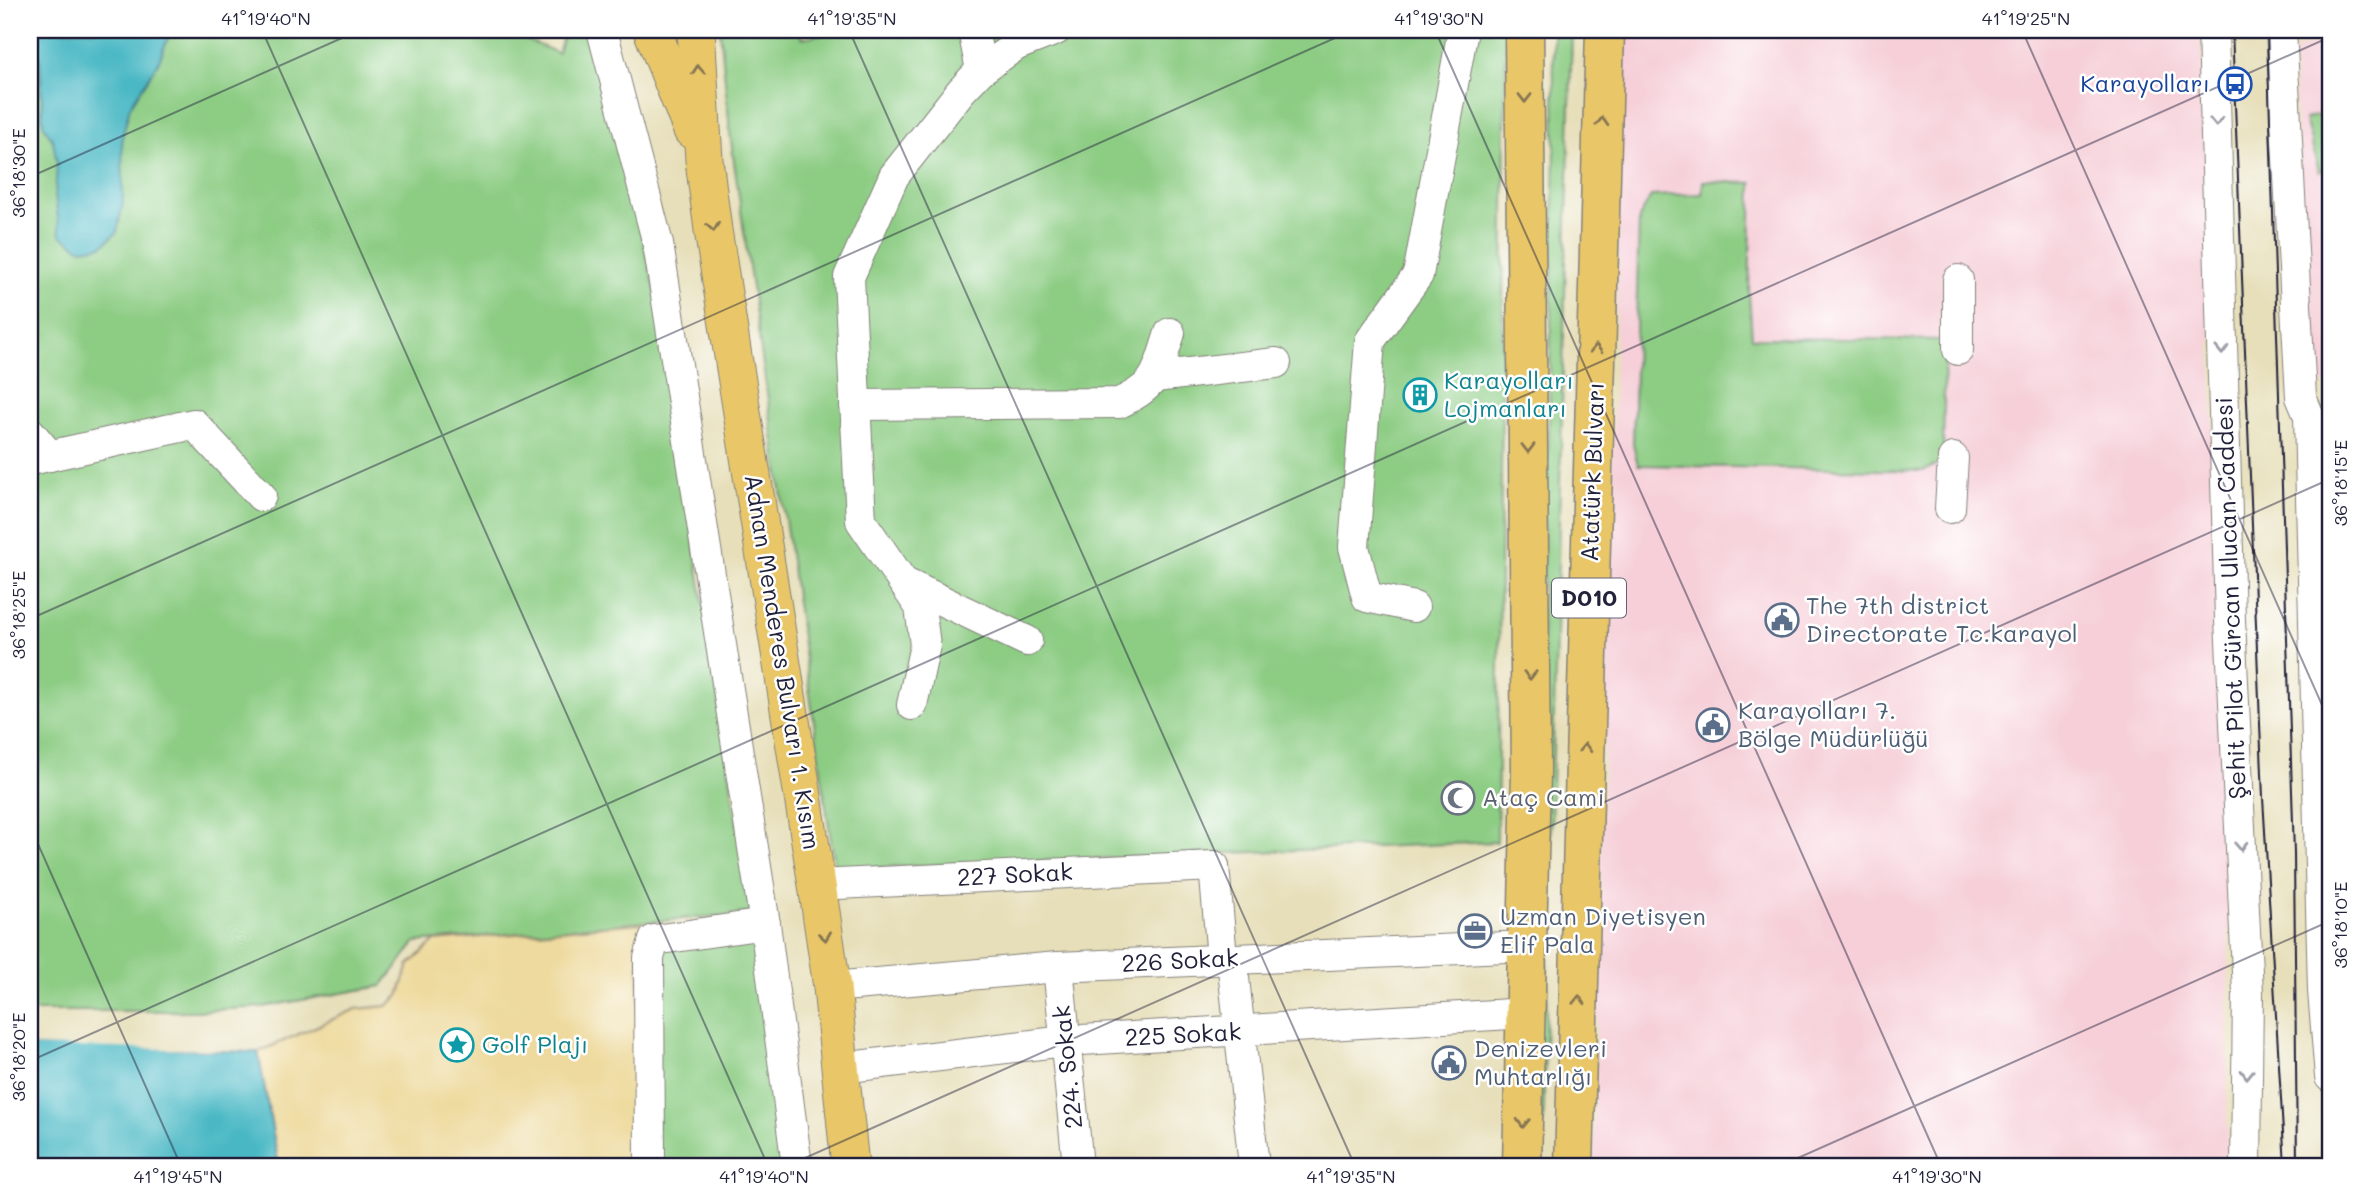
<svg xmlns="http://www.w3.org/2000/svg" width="2360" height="1196" font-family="Mali,sans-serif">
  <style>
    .built { fill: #f6cfd8 }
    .green { fill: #8ccc83; stroke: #57775f; stroke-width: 2 }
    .sand { fill: #eeda9e; stroke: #887e6c; stroke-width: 2 }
    .water { fill: #4ab8c4; stroke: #366d80; stroke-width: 2 }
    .pier { fill: #e7dfba }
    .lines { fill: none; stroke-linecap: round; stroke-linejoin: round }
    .minor-casing { stroke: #84807a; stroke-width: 32 }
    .major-casing { stroke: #84807a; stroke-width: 39 }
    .highway-casing { stroke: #84807a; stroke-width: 41 }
    .minor { stroke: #fff; stroke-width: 30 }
    .major { stroke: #e9c769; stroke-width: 37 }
    .highway { stroke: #e9c769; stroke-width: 38 }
    .tram { stroke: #22223b; stroke-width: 2 }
    .oneway { stroke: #867452 }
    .oneway2 { stroke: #9c9ca7 }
    .ticks { fill: none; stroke: #22223b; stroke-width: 2; stroke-opacity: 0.45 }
    .labels { text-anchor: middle; stroke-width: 5; stroke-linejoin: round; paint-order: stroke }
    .shield { fill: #fff; stroke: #646476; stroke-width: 2 }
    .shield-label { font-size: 23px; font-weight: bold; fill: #22223b }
    .transit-label { font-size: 24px; fill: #164399; stroke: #fff; text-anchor: end }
    .culture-label { font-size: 24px; fill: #0d838f; stroke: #fff; text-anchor: start }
    .street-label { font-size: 24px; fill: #22223b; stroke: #fff }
    .service-label { font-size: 24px; fill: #4e5e75; stroke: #fff; text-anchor: start }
    .worship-label { font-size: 24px; fill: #5b616d; stroke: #fff; text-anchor: start }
    .neatline { fill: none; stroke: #22223b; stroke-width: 2.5 }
    .ticks-label { font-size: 18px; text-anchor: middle; fill: #22223b }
  </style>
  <rect width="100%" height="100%" fill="#fff"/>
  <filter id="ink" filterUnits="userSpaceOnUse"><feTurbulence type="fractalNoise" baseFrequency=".0143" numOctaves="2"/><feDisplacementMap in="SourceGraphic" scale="14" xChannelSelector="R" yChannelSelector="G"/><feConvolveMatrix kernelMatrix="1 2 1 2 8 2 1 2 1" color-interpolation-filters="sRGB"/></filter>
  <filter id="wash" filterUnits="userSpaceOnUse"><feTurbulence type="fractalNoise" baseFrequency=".00686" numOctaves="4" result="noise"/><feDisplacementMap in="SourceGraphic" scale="28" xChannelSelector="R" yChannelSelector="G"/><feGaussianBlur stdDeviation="1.57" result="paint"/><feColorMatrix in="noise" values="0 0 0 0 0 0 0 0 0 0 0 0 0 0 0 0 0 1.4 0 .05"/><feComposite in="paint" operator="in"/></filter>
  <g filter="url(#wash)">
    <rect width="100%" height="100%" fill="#e7dfba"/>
    <g class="built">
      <path d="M 1624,30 L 2201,30 L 2229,921 L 2227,1166 L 1593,1166 Z"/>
      <path d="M 2330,39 L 2330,382 L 2307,390 L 2293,50 Z"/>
    </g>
    <g class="green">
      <path d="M 30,30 L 528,30 L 526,40 L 558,53 L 565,30 L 593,30 L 656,294 L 751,913 L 416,942 L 382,986 L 262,1007 L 197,1011 L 30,1011 Z"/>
      <path d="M 720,30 L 799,30 L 801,38 L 846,30 L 1506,30 L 1497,842 L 835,869 L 731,141 Z"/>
      <path d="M 1553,30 L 1572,30 L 1542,1166 L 1533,1166 L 1545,462 L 1548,458 L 1555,149 Z"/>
      <path d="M 2330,112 L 2330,168 L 2319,171 L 2305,119 Z"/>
      <path d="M 1703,181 L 1752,183 L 1749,293 L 1752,338 L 1945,340 L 1943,461 L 1924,471 L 1638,465 L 1633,445 L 1639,218 L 1651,196 L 1702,194 Z"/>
      <path d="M 759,941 L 790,1166 L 656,1166 L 656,945 Z"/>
    </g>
    <path class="sand" d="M 650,922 L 639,937 L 639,1166 L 279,1166 L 258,1052 L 356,1009 L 387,1006 L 399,996 L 409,965 L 435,941 Z"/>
    <g class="water">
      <path d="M 31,30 L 171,30 L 158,63 L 130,107 L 122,138 L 123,202 L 117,232 L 102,246 L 82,249 L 60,235 L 55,195 L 57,164 L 53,141 L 43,124 L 40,61 Z"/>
      <path d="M 86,1045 L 258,1052 L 279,1166 L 30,1166 L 30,1046 Z"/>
    </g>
    <path class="pier" d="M 86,1042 L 258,1049 L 261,1051 L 30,1046 L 30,1043 Z"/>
  </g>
  <g filter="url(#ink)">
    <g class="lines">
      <defs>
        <g id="minor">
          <path d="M 602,30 L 658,244 L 765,924 L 797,1166"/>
          <path d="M 973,30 L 981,70"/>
          <path d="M 2213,30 L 2230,620 L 2248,993 L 2246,1166"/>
          <path d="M 2281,30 L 2301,397 L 2309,416 L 2323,991 L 2330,1077"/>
          <path d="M 1958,350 L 1958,280"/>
          <path d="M 1155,377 L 1276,363"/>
          <path d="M 855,405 L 1119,403 C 1159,385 1157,372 1170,333"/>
          <path d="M 30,432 L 50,456"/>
          <path d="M 30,460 L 194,424 L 261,496"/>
          <path d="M 1950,508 L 1953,458"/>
          <path d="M 907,584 L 1027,641"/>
          <path d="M 1414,607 L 1367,597 L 1354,547 L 1370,341 L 1418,275 L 1463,30"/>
          <path d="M 912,705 L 925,645 L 920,607 L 861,521 L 849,277 L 894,176 L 961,91 L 981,70 L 1017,45 L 1056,30"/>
          <path d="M 817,885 L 1214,866 L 1222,958"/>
          <path d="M 1232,959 L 1254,1166"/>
          <path d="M 1058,967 L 1078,1166"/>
          <path d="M 832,987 L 1058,967 L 1528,946"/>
          <path d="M 841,1068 L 1065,1041 L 1527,1013"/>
          <path d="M 650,1166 L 649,958 L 654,940 L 765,924"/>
        </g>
        <g id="major">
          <path d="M 652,30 L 692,130"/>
          <path d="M 696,30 L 704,160 L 713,230 L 817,885 L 832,987 L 850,1166"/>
        </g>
        <g id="highway">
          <path d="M 1522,1166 L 1531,772 L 1524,30"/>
          <path d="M 1574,1166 L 1605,30"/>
        </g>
      </defs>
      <use href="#minor" class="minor-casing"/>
      <use href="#major" class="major-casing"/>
      <use href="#highway" class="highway-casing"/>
      <use href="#minor" class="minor"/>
      <use href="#major" class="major"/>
      <use href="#highway" class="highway"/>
      <g class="tram">
        <path d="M 2232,30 L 2263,798 L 2285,1166"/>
        <path d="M 2267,30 L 2294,853 L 2297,1166"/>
      </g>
    </g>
    <defs><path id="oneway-chevron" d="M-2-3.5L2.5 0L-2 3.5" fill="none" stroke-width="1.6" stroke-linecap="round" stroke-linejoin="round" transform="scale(1.75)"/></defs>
    <g class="oneway">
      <use href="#oneway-chevron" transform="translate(698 70) rotate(-94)"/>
      <use href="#oneway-chevron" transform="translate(1525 98) rotate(90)"/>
      <use href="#oneway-chevron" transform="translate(1602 122) rotate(-88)"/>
      <use href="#oneway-chevron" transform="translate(713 227) rotate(82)"/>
      <use href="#oneway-chevron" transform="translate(1596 349) rotate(-88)"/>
      <use href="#oneway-chevron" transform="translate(1528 448) rotate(90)"/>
      <use href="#oneway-chevron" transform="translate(1530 675) rotate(90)"/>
      <use href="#oneway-chevron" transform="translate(1585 748) rotate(-88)"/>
      <use href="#oneway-chevron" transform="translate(825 936) rotate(82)"/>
      <use href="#oneway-chevron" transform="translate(1579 1000) rotate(-88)"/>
      <use href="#oneway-chevron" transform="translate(1523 1123) rotate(92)"/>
    </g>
    <g class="oneway2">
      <use href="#oneway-chevron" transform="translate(2216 122) rotate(88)"/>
      <use href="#oneway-chevron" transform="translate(2222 350) rotate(88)"/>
      <use href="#oneway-chevron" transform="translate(2241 846) rotate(87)"/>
      <use href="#oneway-chevron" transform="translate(2247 1074) rotate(91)"/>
    </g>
  </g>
  <path class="ticks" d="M 262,30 L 768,1166M 849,30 L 1355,1166M 1435,30 L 1941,1166M 2022,30 L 2330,723M 30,177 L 360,30M 30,619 L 1353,30M 30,826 L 181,1166M 30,1061 L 2330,37M 787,1166 L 2330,479M 1780,1166 L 2330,921"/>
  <defs>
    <symbol id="bus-ring" viewBox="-11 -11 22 22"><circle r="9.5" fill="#fff" stroke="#1a4fb4" stroke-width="1.5"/><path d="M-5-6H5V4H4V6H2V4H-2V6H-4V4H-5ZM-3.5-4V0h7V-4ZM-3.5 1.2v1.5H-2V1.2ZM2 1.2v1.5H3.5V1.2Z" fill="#1a4fb4"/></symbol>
    <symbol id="building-ring" viewBox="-11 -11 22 22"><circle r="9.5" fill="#fff" stroke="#0f9aa8" stroke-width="1.5"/><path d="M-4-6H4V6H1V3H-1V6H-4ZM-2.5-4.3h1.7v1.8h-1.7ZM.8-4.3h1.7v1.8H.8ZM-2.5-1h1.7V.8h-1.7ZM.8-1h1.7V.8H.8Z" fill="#0f9aa8"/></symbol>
    <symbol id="civic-ring" viewBox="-11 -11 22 22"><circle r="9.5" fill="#fff" stroke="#5c6f8a" stroke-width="1.5"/><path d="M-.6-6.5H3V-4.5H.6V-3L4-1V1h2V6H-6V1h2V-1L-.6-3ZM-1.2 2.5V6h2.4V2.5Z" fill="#5c6f8a"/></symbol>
    <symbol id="mosque-ring" viewBox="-11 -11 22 22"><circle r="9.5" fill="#fff" stroke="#6b7280" stroke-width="1.5"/><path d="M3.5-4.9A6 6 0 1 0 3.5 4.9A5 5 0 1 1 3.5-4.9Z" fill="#6b7280"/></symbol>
    <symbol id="office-ring" viewBox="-11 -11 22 22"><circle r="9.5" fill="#fff" stroke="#5c6f8a" stroke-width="1.5"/><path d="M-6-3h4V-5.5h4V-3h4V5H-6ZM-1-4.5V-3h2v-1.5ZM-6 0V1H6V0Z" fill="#5c6f8a"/></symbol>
    <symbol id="sight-ring" viewBox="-11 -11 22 22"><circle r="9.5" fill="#fff" stroke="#0f9aa8" stroke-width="1.5"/><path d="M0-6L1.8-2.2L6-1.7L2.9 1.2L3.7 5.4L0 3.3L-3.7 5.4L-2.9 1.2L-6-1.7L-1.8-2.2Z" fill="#0f9aa8"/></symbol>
  </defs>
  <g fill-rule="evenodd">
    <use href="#bus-ring" x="2216" y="65" width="38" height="38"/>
    <use href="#building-ring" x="1401" y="376" width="38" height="38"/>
    <use href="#civic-ring" x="1763" y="601" width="38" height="38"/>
    <use href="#civic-ring" x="1694" y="706" width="38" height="38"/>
    <use href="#mosque-ring" x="1439" y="779" width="38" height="38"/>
    <use href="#office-ring" x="1456" y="912" width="38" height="38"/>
    <use href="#sight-ring" x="438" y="1026" width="38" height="38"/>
    <use href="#civic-ring" x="1430" y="1044" width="38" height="38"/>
  </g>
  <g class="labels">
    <rect class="shield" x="1552" y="578.5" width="74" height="39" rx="5"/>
    <g class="shield-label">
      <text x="1589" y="606">D010</text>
    </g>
    <g class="transit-label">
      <text x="2210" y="92">Karayolları</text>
    </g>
    <g class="culture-label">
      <text x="1444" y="389">Karayolları<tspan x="1444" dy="28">Lojmanları</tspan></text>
      <text x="482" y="1053">Golf Plajı</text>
    </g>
    <g class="street-label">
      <text transform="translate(1593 472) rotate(-88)" y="8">Atatürk Bulvarı</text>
      <text transform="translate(2231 598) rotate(-92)" y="8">Şehit Pilot Gürcan Ulucan Caddesi</text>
      <text transform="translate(782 662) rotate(81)" y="8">Adnan Menderes Bulvarı 1. Kısım</text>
      <text transform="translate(1015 875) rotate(-3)" y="8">227 Sokak</text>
      <text transform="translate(1180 961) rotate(-3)" y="8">226 Sokak</text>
      <text transform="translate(1183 1035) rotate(-3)" y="8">225 Sokak</text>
      <text transform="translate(1068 1067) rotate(-96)" y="8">224. Sokak</text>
    </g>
    <g class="service-label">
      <text x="1806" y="614">The 7th district<tspan x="1806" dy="28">Directorate Tc.karayol</tspan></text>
      <text x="1738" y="719">Karayolları 7.<tspan x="1738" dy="28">Bölge Müdürlüğü</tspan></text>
      <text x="1500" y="925">Uzman Diyetisyen<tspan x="1500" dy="28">Elif Pala</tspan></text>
      <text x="1474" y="1057">Denizevleri<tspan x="1474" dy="28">Muhtarlığı</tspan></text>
    </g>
    <g class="worship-label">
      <text x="1482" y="806">Ataç Cami</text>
    </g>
  </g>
  <rect width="2360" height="1196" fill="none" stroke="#fff" stroke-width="77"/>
  <rect x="38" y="38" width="2284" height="1120" class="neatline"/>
  <g class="ticks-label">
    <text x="266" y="25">41°19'40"N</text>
    <text x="852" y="25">41°19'35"N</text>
    <text x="1439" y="25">41°19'30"N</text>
    <text x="2026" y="25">41°19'25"N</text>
    <text transform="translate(19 173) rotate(-90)" y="6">36°18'30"E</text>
    <text transform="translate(2341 483) rotate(-90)" y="6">36°18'15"E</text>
    <text transform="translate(19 615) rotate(-90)" y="6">36°18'25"E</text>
    <text transform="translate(2341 925) rotate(-90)" y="6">36°18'10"E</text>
    <text transform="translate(19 1057) rotate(-90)" y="6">36°18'20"E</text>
    <text x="178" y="1183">41°19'45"N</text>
    <text x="764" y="1183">41°19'40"N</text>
    <text x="1351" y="1183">41°19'35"N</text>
    <text x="1937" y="1183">41°19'30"N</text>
  </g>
</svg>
